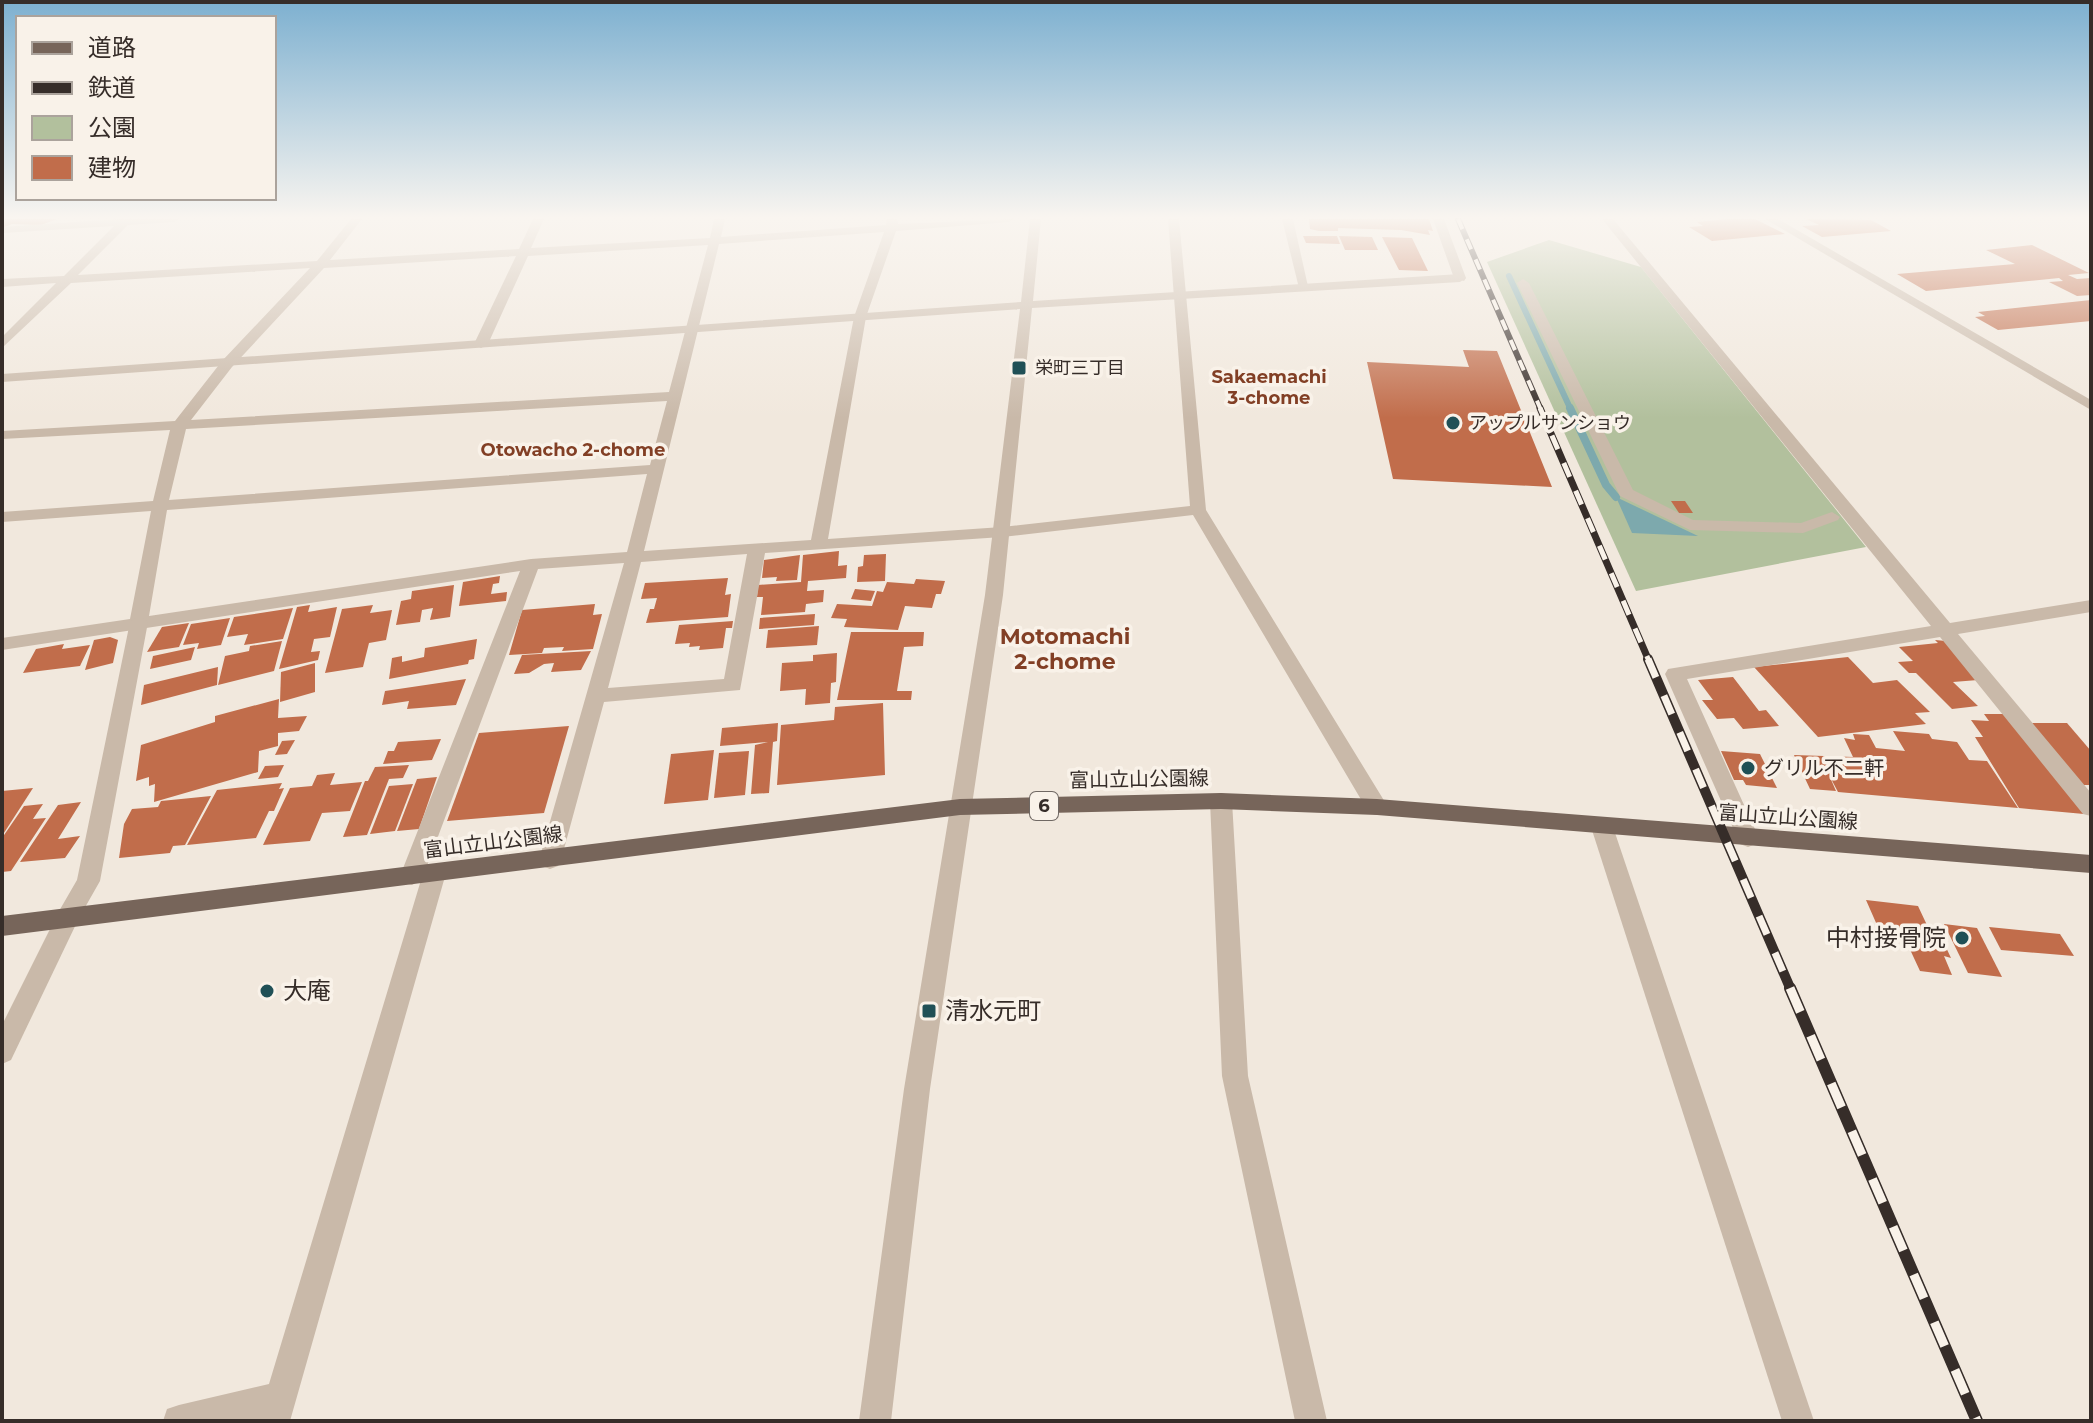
<svg xmlns="http://www.w3.org/2000/svg" width="2093" height="1423" font-family="Montserrat,'Noto Sans JP',sans-serif">
  <style>
    .green { fill: #b2c09d }
    .water { fill: #7da9ad }
    .lines { fill: none; stroke-linecap: round; stroke-linejoin: round }
    .stream-far1 { stroke: #7da9ad; stroke-width: 6 }
    .stream { stroke: #7da9ad; stroke-width: 8 }
    .building { fill: #c16d4b }
    .pedestrian { fill: #c9b9a9; fill-rule: evenodd }
    .minor { fill: #c9b9a9; fill-rule: evenodd }
    .tertiary { fill: #c9b9a9; fill-rule: evenodd }
    .primary { fill: #77655a; fill-rule: evenodd }
    .rail-far3-casing { stroke: #362d29; stroke-width: 6 }
    .rail-far2-casing { stroke: #362d29; stroke-width: 7 }
    .rail-far1-casing { stroke: #362d29; stroke-width: 10 }
    .rail-casing { stroke: #362d29; stroke-width: 12 }
    .rail-far3 { stroke: #f9f2e9; stroke-width: 4; stroke-dasharray: 11; stroke-linecap: butt }
    .rail-far2 { stroke: #f9f2e9; stroke-width: 5; stroke-dasharray: 15; stroke-linecap: butt }
    .rail-far1 { stroke: #f9f2e9; stroke-width: 7; stroke-dasharray: 20; stroke-linecap: butt }
    .rail { stroke: #f9f2e9; stroke-width: 9; stroke-dasharray: 26; stroke-linecap: butt }
    .poi-dot { fill: #205056; stroke: #f9f2e9; stroke-width: 3 }
    .labels { text-anchor: middle; stroke-width: 7; stroke-linejoin: round; paint-order: stroke }
    .far-poi-label { font-size: 18px; fill: #362d29; stroke: #f9f2e9; text-anchor: start }
    .far-neighbourhood-label { font-size: 18px; font-weight: bold; fill: #823f25; stroke: #f9f2e9 }
    .shield { fill: #f9f2e9; stroke: #706863; stroke-width: 2 }
    .shield-label { font-size: 18px; font-weight: bold; fill: #362d29 }
    .poi-label { font-size: 20px; fill: #362d29; stroke: #f9f2e9; text-anchor: start }
    .street-label { font-size: 20px; fill: #362d29; stroke: #f9f2e9 }
    .neighbourhood-label { font-size: 22px; font-weight: bold; fill: #823f25; stroke: #f9f2e9 }
    .near-poi-label { font-size: 24px; fill: #362d29; stroke: #f9f2e9; text-anchor: start }
  </style>
  <rect width="100%" height="100%" fill="#f1e8dd"/>
  <path class="green" d="M 1549,240 L 1641,267 L 1866,547 L 1636,591 L 1487,262 Z"/>
  <path class="water" d="M 1616,497 L 1698,536 L 1632,533 Z"/>
  <g class="lines">
    <path class="stream-far1" d="M 1509,276 L 1571,410"/>
    <path class="stream" d="M 1570,408 L 1606,485 L 1616,497"/>
  </g>
  <g class="building">
    <path d="M 5,219 L 57,219 L 41,225 L 12,224 L 2,228 Z"/>
    <path d="M 1309,219 L 1429,219 L 1433,231 L 1428,230 L 1430,235 L 1401,230 L 1338,228 L 1338,231 L 1319,231 L 1310,229 Z"/>
    <path d="M 1728,219 L 1755,219 L 1785,234 L 1712,241 L 1689,227 L 1703,226 L 1697,222 Z"/>
    <path d="M 1806,219 L 1871,220 L 1891,231 L 1822,237 L 1802,226 L 1819,225 Z"/>
    <path d="M 1303,236 L 1337,236 L 1340,244 L 1306,243 Z"/>
    <path d="M 1339,236 L 1372,237 L 1378,250 L 1345,250 Z"/>
    <path d="M 1382,237 L 1412,238 L 1428,271 L 1399,270 Z"/>
    <path d="M 2032,245 L 2089,273 L 2068,275 L 2077,279 L 2091,278 L 2091,295 L 2077,296 L 2049,282 L 2063,281 L 2059,278 L 1926,291 L 1897,274 L 2015,264 L 1986,250 Z"/>
    <path d="M 2091,300 L 2091,321 L 1998,330 L 1975,317 L 1985,316 L 1978,312 Z"/>
    <path d="M 1463,350 L 1497,351 L 1552,487 L 1393,479 L 1367,362 L 1469,367 Z"/>
    <path d="M 1671,501 L 1685,501 L 1693,513 L 1679,513 Z"/>
    <path d="M 839,551 L 838,566 L 847,565 L 846,578 L 808,581 L 807,591 L 824,590 L 823,602 L 806,604 L 805,612 L 761,615 L 763,597 L 757,597 L 758,585 L 801,582 L 803,555 Z"/>
    <path d="M 886,554 L 885,581 L 857,582 L 858,567 L 863,566 L 864,555 Z"/>
    <path d="M 800,555 L 797,580 L 776,581 L 777,577 L 762,578 L 764,560 Z"/>
    <path d="M 500,576 L 499,583 L 493,584 L 491,594 L 507,592 L 506,601 L 459,606 L 463,582 Z"/>
    <path d="M 728,578 L 725,595 L 731,594 L 728,617 L 646,623 L 650,609 L 654,609 L 657,598 L 641,599 L 645,583 Z"/>
    <path d="M 916,579 L 945,581 L 941,594 L 936,594 L 932,608 L 905,606 L 898,630 L 844,627 L 847,619 L 831,618 L 837,604 L 872,606 L 877,591 L 883,592 L 887,582 L 914,584 Z"/>
    <path d="M 454,585 L 450,617 L 430,620 L 433,608 L 422,610 L 420,622 L 396,625 L 401,601 L 411,599 L 412,591 Z"/>
    <path d="M 855,589 L 875,591 L 871,601 L 851,599 Z"/>
    <path d="M 595,604 L 593,615 L 602,614 L 593,649 L 562,651 L 564,647 L 544,648 L 542,653 L 509,655 L 522,610 Z"/>
    <path d="M 310,605 L 308,612 L 337,607 L 330,637 L 314,639 L 311,652 L 320,651 L 318,660 L 279,669 L 297,607 Z"/>
    <path d="M 373,605 L 370,613 L 392,610 L 386,640 L 369,643 L 363,667 L 325,673 L 342,609 Z"/>
    <path d="M 293,608 L 283,639 L 244,645 L 248,634 L 227,637 L 234,617 Z"/>
    <path d="M 815,614 L 814,625 L 759,629 L 760,618 Z"/>
    <path d="M 230,618 L 221,645 L 197,649 L 199,643 L 183,645 L 191,624 Z"/>
    <path d="M 733,621 L 732,628 L 726,628 L 723,648 L 699,650 L 700,646 L 689,647 L 690,643 L 675,644 L 679,625 Z"/>
    <path d="M 189,623 L 179,647 L 147,652 L 162,627 Z"/>
    <path d="M 819,626 L 817,645 L 766,648 L 768,630 Z"/>
    <path d="M 851,632 L 924,632 L 923,646 L 904,647 L 897,691 L 912,691 L 911,700 L 837,700 Z"/>
    <path d="M 110,637 L 118,640 L 113,663 L 85,670 L 94,640 Z"/>
    <path d="M 477,639 L 474,659 L 469,660 L 468,664 L 389,679 L 392,658 L 402,656 L 402,662 L 424,657 L 425,648 Z"/>
    <path d="M 1935,640 L 1946,641 L 1978,680 L 1953,682 L 1978,706 L 1952,709 L 1916,673 L 1909,673 L 1898,662 L 1913,661 L 1899,647 L 1938,643 Z"/>
    <path d="M 282,641 L 274,671 L 218,685 L 225,656 L 249,651 L 250,646 Z"/>
    <path d="M 64,644 L 62,649 L 90,645 L 80,666 L 23,673 L 36,649 Z"/>
    <path d="M 195,647 L 191,660 L 150,669 L 153,656 Z"/>
    <path d="M 591,651 L 581,670 L 551,672 L 554,663 L 544,664 L 529,673 L 514,674 L 522,655 Z"/>
    <path d="M 837,653 L 836,682 L 831,683 L 830,703 L 805,705 L 806,689 L 780,691 L 782,663 L 813,661 L 813,655 Z"/>
    <path d="M 1848,657 L 1873,683 L 1897,680 L 1930,712 L 1915,713 L 1926,724 L 1818,737 L 1754,667 Z"/>
    <path d="M 315,663 L 315,692 L 280,702 L 281,672 Z"/>
    <path d="M 218,667 L 217,685 L 141,705 L 144,685 Z"/>
    <path d="M 1733,677 L 1759,711 L 1766,710 L 1779,726 L 1743,729 L 1734,718 L 1717,719 L 1702,700 L 1713,700 L 1698,680 Z"/>
    <path d="M 466,679 L 456,705 L 407,709 L 409,701 L 382,705 L 385,691 Z"/>
    <path d="M 279,699 L 278,718 L 307,716 L 299,731 L 278,733 L 278,746 L 259,751 L 258,772 L 154,802 L 155,784 L 149,786 L 149,777 L 136,781 L 141,745 L 215,722 L 215,716 Z"/>
    <path d="M 883,703 L 885,775 L 777,785 L 781,725 L 834,720 L 835,707 Z"/>
    <path d="M 1984,714 L 2005,714 L 2084,814 L 2019,808 L 1975,737 L 1983,737 L 1971,720 L 1989,721 Z"/>
    <path d="M 778,723 L 777,741 L 773,742 L 769,793 L 751,794 L 755,745 L 768,742 L 720,746 L 722,728 Z"/>
    <path d="M 2031,723 L 2067,723 L 2091,751 L 2091,785 L 2083,785 Z"/>
    <path d="M 569,726 L 544,813 L 447,821 L 479,733 Z"/>
    <path d="M 1893,731 L 1929,734 L 1932,739 L 1957,742 L 1969,760 L 1987,761 L 2018,808 L 1838,792 L 1829,775 L 1836,791 L 1810,789 L 1794,755 L 1853,757 L 1844,738 L 1855,740 L 1853,734 L 1869,735 L 1876,748 L 1905,751 Z"/>
    <path d="M 441,739 L 432,760 L 383,764 L 388,751 L 394,751 L 398,742 Z"/>
    <path d="M 295,740 L 287,754 L 275,755 L 282,741 Z"/>
    <path d="M 714,750 L 708,800 L 664,804 L 671,754 Z"/>
    <path d="M 749,751 L 745,795 L 714,798 L 719,753 Z"/>
    <path d="M 1721,751 L 1760,754 L 1777,788 L 1746,785 L 1743,780 L 1734,780 Z"/>
    <path d="M 284,765 L 278,777 L 258,779 L 265,766 Z"/>
    <path d="M 409,765 L 403,778 L 389,779 L 367,835 L 343,837 L 365,781 L 368,781 L 375,767 Z"/>
    <path d="M 335,773 L 330,785 L 362,782 L 350,811 L 322,813 L 310,841 L 263,845 L 290,788 L 312,786 L 317,775 Z"/>
    <path d="M 437,777 L 419,829 L 397,831 L 417,779 Z"/>
    <path d="M 282,783 L 279,789 L 284,788 L 274,811 L 269,811 L 256,838 L 187,845 L 217,790 Z"/>
    <path d="M 413,784 L 395,831 L 370,834 L 389,786 Z"/>
    <path d="M 33,788 L 2,836 L 2,791 Z"/>
    <path d="M 211,796 L 185,845 L 173,846 L 170,853 L 119,858 L 124,824 L 132,809 L 158,807 L 161,801 Z"/>
    <path d="M 81,802 L 58,839 L 80,836 L 65,858 L 20,862 L 58,805 Z"/>
    <path d="M 43,804 L 33,819 L 46,818 L 11,871 L 2,872 L 2,838 L 24,806 Z"/>
    <path d="M 1866,900 L 1918,906 L 1934,940 L 1943,941 L 1951,958 L 1944,956 L 1952,975 L 1920,971 L 1900,928 L 1877,925 Z"/>
    <path d="M 1944,924 L 1977,928 L 2002,977 L 1968,973 Z"/>
    <path d="M 1989,927 L 2060,934 L 2074,956 L 2001,950 Z"/>
  </g>
  <g class="lines">
    <path class="pedestrian" d="M 1523,279 L 1529,283 L 1633,490 L 1693,520 L 1801,523 L 1832,512 L 1840,517 L 1838,520 L 1803,533 L 1690,530 L 1620,496 L 1517,283 Z"/>
    <g class="minor">
      <path d="M 120,219 L 179,219 L 174,222 L 128,225 L 78,275 L 317,261 L 351,219 L 362,219 L 330,260 L 519,249 L 533,219 L 544,219 L 531,248 L 710,238 L 714,219 L 725,219 L 721,237 L 886,225 L 887,219 L 897,219 L 898,224 L 1014,219 L 1009,222 L 896,231 L 866,317 L 828,539 L 1002,527 L 1190,506 L 1168,219 L 1179,219 L 1206,510 L 1388,807 L 1385,813 L 1377,815 L 1369,813 L 1193,515 L 1002,537 L 765,553 L 740,690 L 604,702 L 561,860 L 558,866 L 550,869 L 542,866 L 539,860 L 624,563 L 538,569 L 427,866 L 435,864 L 443,867 L 446,873 L 290,1421 L 163,1421 L 167,1409 L 179,1405 L 269,1384 L 421,880 L 412,885 L 404,883 L 400,876 L 520,571 L 2,650 L 2,638 L 130,619 L 151,511 L 2,522 L 2,512 L 153,501 L 170,430 L 2,439 L 2,431 L 175,421 L 222,361 L 310,268 L 71,283 L 2,348 L 2,337 L 56,283 L 2,287 L 2,279 L 64,276 L 114,226 L 2,233 L 2,227 ZM 884,232 L 854,317 L 811,540 L 644,551 L 719,244 ZM 708,245 L 669,392 L 191,420 L 232,367 L 324,268 L 516,256 L 474,344 L 481,348 L 488,344 L 528,256 ZM 667,401 L 650,465 L 169,500 L 186,429 ZM 647,474 L 627,552 L 531,559 L 149,616 L 167,510 ZM 747,554 L 724,679 L 608,688 L 641,562 Z"/>
      <path d="M 1282,219 L 1293,219 L 1309,291 L 1299,288 Z"/>
      <path d="M 1433,219 L 1444,219 L 1466,278 L 1464,281 L 1454,278 Z"/>
      <path d="M 1602,219 L 1613,219 L 1950,623 L 2091,600 L 2091,612 L 1958,634 L 2091,793 L 2091,816 L 2083,814 L 1940,637 L 1687,679 L 1759,838 L 1756,844 L 1748,847 L 1740,844 L 1665,674 L 1668,669 L 1931,626 Z"/>
      <path d="M 1765,219 L 1778,219 L 2091,400 L 2091,410 Z"/>
      <path d="M 1221,793 L 1229,795 L 1232,801 L 1248,1076 L 1327,1421 L 1295,1421 L 1222,1076 L 1210,801 L 1213,795 Z"/>
      <path d="M 1602,819 L 1610,821 L 1613,827 L 1814,1421 L 1782,1421 L 1591,827 L 1594,821 Z"/>
      <path d="M 67,908 L 75,911 L 79,918 L 11,1060 L 2,1064 L 2,1025 L 59,911 Z"/>
    </g>
    <g class="tertiary">
      <path d="M 1030,219 L 1041,219 L 1033,301 L 1460,274 L 1466,278 L 1460,282 L 1032,308 L 1003,595 L 930,1089 L 891,1421 L 859,1421 L 904,1089 L 985,595 L 1020,309 L 2,382 L 2,374 L 1021,302 Z"/>
      <path d="M 139,616 L 148,622 L 100,881 L 75,925 L 67,928 L 59,925 L 55,918 L 77,880 L 130,622 Z"/>
    </g>
    <path class="primary" d="M 1221,793 L 1377,799 L 2091,855 L 2091,873 L 1377,815 L 1221,809 L 960,815 L 2,936 L 2,916 L 960,799 Z"/>
    <defs>
      <path id="rail-far3" d="M 1458,219 L 1541,410"/>
      <path id="rail-far2" d="M 1540,408 L 1649,661"/>
      <path id="rail-far1" d="M 1648,659 L 1791,990"/>
      <path id="rail" d="M 1790,988 L 1977,1421"/>
    </defs>
    <use href="#rail-far3" class="rail-far3-casing"/>
    <use href="#rail-far2" class="rail-far2-casing"/>
    <use href="#rail-far1" class="rail-far1-casing"/>
    <use href="#rail" class="rail-casing"/>
    <use href="#rail-far3" class="rail-far3"/>
    <use href="#rail-far2" class="rail-far2"/>
    <use href="#rail-far1" class="rail-far1"/>
    <use href="#rail" class="rail"/>
  </g>
  <linearGradient id="sky" x2="0" y2="1"><stop stop-color="#7db0d0"/><stop offset="0.52" stop-color="#f9f5f0"/><stop offset="1" stop-color="#f9f5f0" stop-opacity="0"/></linearGradient>
  <rect width="2093" height="418" fill="url(#sky)"/>
  <g class="poi-dot">
    <rect x="1011" y="360" width="16" height="16" rx="4"/>
    <circle cx="1453" cy="423" r="8"/>
    <circle cx="1748" cy="768" r="8"/>
    <circle cx="1962" cy="938" r="8"/>
    <circle cx="267" cy="991" r="8"/>
    <rect x="921" y="1003" width="16" height="16" rx="4"/>
  </g>
  <g class="labels">
    <g class="far-poi-label">
      <text x="1035" y="374">栄町三丁目</text>
      <text x="1469" y="429">アップルサンショウ</text>
    </g>
    <g class="far-neighbourhood-label">
      <text x="1269" y="383">Sakaemachi<tspan x="1269" dy="21">3-chome</tspan></text>
      <text x="573" y="456">Otowacho 2-chome</text>
    </g>
    <rect class="shield" x="1030" y="792" width="28" height="28" rx="6"/>
    <g class="shield-label">
      <text x="1044" y="812">6</text>
    </g>
    <g class="poi-label">
      <text x="1764" y="775">グリル不二軒</text>
    </g>
    <g class="street-label">
      <text transform="translate(1139 779) rotate(-1)" y="7">富山立山公園線</text>
      <text transform="translate(1788 817) rotate(4)" y="7">富山立山公園線</text>
      <text transform="translate(493 842) rotate(-7)" y="7">富山立山公園線</text>
    </g>
    <g class="neighbourhood-label">
      <text x="1065" y="644">Motomachi<tspan x="1065" dy="25">2-chome</tspan></text>
    </g>
    <g class="near-poi-label">
      <text x="1946" y="946" text-anchor="end">中村接骨院</text>
      <text x="283" y="999">大庵</text>
      <text x="945" y="1019">清水元町</text>
    </g>
  </g>
  <rect width="2093" height="1423" fill="none" stroke="#362d29" stroke-width="8"/>
  <rect x="16" y="16" width="260" height="184" fill="#f9f2e9" stroke="#aba39c" stroke-width="2"/>
  <rect x="32" y="42" width="40" height="12" fill="#77655a" stroke="#aba39c" stroke-width="2"/>
  <text x="88" y="56" font-size="24" fill="#362d29">道路</text>
  <rect x="32" y="82" width="40" height="12" fill="#362d29" stroke="#aba39c" stroke-width="2"/>
  <text x="88" y="96" font-size="24" fill="#362d29">鉄道</text>
  <rect x="32" y="116" width="40" height="24" fill="#b2c09d" stroke="#aba39c" stroke-width="2"/>
  <text x="88" y="136" font-size="24" fill="#362d29">公園</text>
  <rect x="32" y="156" width="40" height="24" fill="#c16d4b" stroke="#aba39c" stroke-width="2"/>
  <text x="88" y="176" font-size="24" fill="#362d29">建物</text>
</svg>
